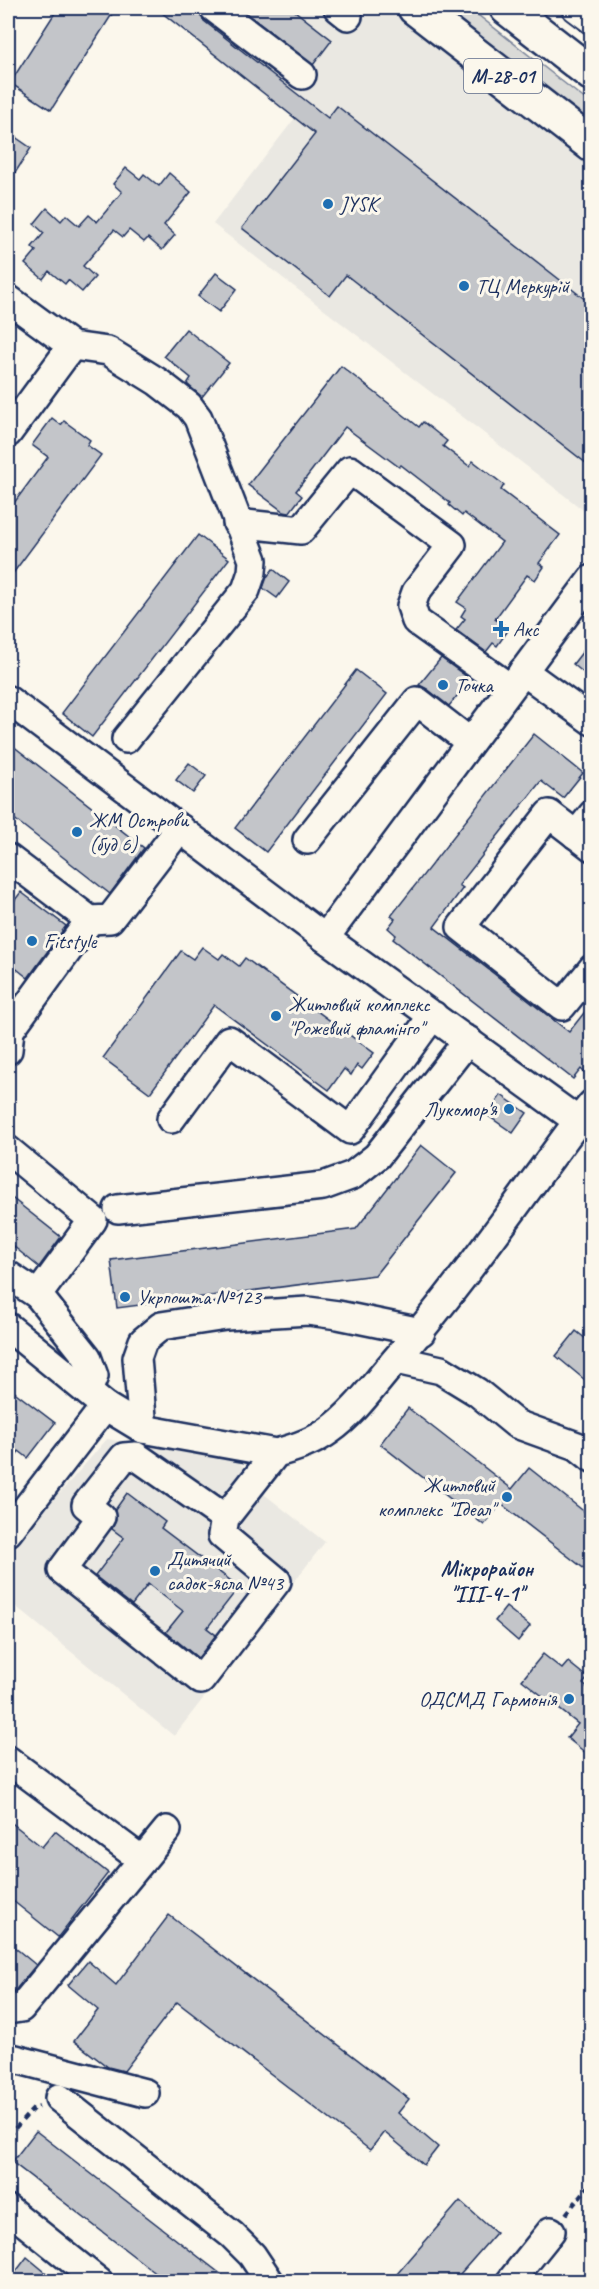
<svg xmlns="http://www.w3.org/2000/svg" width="599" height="2289" font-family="Caveat,sans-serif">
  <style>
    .built { fill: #eae8e2 }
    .green { fill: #dadad7; stroke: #7a849a; stroke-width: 1.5 }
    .building { fill: #c3c5c9; stroke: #1b2f5e; stroke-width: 1.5 }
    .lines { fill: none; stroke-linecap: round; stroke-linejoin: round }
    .minor-casing { stroke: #1b2f5e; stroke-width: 32 }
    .highway-casing { stroke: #1b2f5e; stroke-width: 38 }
    .path { stroke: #1b2f5e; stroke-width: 4; stroke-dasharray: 6 4.5; stroke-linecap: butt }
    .minor { stroke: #fbf7ec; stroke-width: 27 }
    .highway { stroke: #fbf7ec; stroke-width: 33 }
    .poi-dot { fill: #1f6fb2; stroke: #fbf7ec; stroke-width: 2 }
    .labels { text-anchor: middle; stroke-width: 6; stroke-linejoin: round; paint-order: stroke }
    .shield { fill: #fbf7ec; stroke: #5e6b89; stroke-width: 1.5 }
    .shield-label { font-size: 20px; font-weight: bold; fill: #1b2f5e }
    .poi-label { font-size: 21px; fill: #1b2f5e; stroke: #fbf7ec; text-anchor: start }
    .neighbourhood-label { font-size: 22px; font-weight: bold; fill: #1b2f5e; stroke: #fbf7ec }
  </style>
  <rect width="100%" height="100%" fill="#fbf7ec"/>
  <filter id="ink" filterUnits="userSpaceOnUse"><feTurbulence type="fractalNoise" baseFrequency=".0167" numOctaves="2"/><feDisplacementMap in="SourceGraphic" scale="12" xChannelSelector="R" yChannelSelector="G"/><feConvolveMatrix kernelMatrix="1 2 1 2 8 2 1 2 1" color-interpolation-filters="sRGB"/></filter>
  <g filter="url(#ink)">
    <g class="built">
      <path d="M 156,8 L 415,8 L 591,145 L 591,516 L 213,224 L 295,118 Z"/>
      <path d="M 107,1439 L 239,1462 L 264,1494 L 325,1542 L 174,1736 L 8,1600 L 8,1541 L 50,1487 L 60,1493 Z"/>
    </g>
    <path class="green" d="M 445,8 L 469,8 L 591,104 L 591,123 Z"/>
    <g class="building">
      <path d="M 58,8 L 116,8 L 51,110 L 10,83 Z"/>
      <path d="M 156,8 L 199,8 L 200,15 L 204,21 L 328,118 L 337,106 L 591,304 L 591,467 L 346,275 L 330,296 L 242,228 L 315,134 Z"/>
      <path d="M 239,8 L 291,8 L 332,40 L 313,65 Z"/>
      <path d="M 8,132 L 31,148 L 8,184 Z"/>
      <path d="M 126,168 L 140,179 L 144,174 L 159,186 L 169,173 L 191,192 L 164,225 L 175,235 L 162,250 L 148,238 L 144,242 L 129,230 L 123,237 L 114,230 L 83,266 L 95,277 L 82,292 L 68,280 L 65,284 L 49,271 L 43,279 L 25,264 L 36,251 L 32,247 L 44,233 L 34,224 L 47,208 L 61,221 L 66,215 L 79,226 L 89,215 L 97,222 L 122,192 L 113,184 Z"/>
      <path d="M 216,273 L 237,289 L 219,312 L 198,296 Z"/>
      <path d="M 186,329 L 229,363 L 202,397 L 187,384 L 191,378 L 164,356 Z"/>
      <path d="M 341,366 L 419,427 L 423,422 L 447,441 L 443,446 L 469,466 L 473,461 L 504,485 L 501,490 L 560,535 L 539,563 L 544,567 L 535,580 L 527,575 L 495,619 L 509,629 L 497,646 L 493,643 L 486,652 L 456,630 L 465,619 L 461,616 L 466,608 L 457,602 L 502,542 L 464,513 L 462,516 L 449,505 L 450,503 L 401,465 L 399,467 L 345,427 L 296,491 L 302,496 L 289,513 L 284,512 L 248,485 Z"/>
      <path d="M 52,418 L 61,425 L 64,421 L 90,440 L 87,445 L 101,455 L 8,580 L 8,511 L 48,457 L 32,445 Z"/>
      <path d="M 198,535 L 229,559 L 92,737 L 62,713 Z"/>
      <path d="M 273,569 L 289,582 L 277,598 L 263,588 L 267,577 Z"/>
      <path d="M 591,641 L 591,679 L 573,664 Z"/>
      <path d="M 441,658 L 467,677 L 466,679 L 469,681 L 449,706 L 427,689 L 419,685 Z"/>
      <path d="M 356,670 L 387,694 L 266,852 L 235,828 Z"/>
      <path d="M 534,734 L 583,773 L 563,798 L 541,781 L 459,885 L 463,888 L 434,927 L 569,1032 L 591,1004 L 591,1065 L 585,1073 L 581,1069 L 573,1079 L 393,939 L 396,935 L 388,928 L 395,919 L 391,916 Z"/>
      <path d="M 8,742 L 144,848 L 110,894 L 8,814 Z"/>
      <path d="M 189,763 L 206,776 L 193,793 L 176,780 Z"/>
      <path d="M 21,892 L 66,926 L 28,978 L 8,962 L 8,909 Z"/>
      <path d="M 202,947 L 219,959 L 223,954 L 239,966 L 245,958 L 374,1053 L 362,1069 L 357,1065 L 351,1075 L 344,1069 L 329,1090 L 214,1005 L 150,1093 L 103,1058 L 181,951 L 193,959 Z"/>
      <path d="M 501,1095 L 527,1113 L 513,1133 L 487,1115 Z"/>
      <path d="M 421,1145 L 456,1173 L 375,1275 L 117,1308 L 111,1260 L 356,1229 Z"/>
      <path d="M 8,1195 L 61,1237 L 39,1267 L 8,1242 Z"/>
      <path d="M 576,1331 L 591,1343 L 591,1385 L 556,1356 Z"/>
      <path d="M 8,1387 L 55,1423 L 28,1458 L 19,1451 L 17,1454 L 8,1447 Z"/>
      <path d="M 408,1408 L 512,1489 L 529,1468 L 591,1517 L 591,1574 L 501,1504 L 484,1525 L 380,1444 Z"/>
      <path d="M 127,1493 L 165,1522 L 161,1528 L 239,1587 L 207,1628 L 216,1635 L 198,1658 L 166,1632 L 183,1611 L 148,1584 L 132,1605 L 95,1576 L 124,1538 L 112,1529 L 116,1520 L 115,1510 Z"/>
      <path d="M 506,1607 L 530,1626 L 518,1641 L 495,1621 Z"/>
      <path d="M 543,1654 L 562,1669 L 568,1662 L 588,1678 L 583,1684 L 591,1691 L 591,1757 L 567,1738 L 578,1724 L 522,1680 Z"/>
      <path d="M 8,1820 L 42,1847 L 55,1831 L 108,1873 L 58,1937 L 8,1897 Z"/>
      <path d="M 169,1915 L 409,2099 L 398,2113 L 438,2147 L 424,2165 L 384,2132 L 370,2150 L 177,2002 L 124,2071 L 108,2067 L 74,2041 L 98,2010 L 68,1985 L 88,1961 L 116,1985 Z"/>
      <path d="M 8,1942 L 36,1965 L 13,1993 L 8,1994 Z"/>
      <path d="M 36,2131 L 231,2282 L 167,2282 L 153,2271 L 12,2162 Z"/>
      <path d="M 460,2201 L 496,2233 L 453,2282 L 390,2282 Z"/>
      <path d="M 27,2257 L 57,2282 L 8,2282 Z"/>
    </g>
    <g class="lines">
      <defs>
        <g id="minor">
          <path d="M 214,8 L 302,75"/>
          <path d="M 338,8 L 348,16"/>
          <path d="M 576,8 L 592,20"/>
          <path d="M 8,299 L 72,346 L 108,351 L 158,382 L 189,406 L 198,418 L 253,560 L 252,572 L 246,590 L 126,739"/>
          <path d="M 8,433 L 72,346"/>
          <path d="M 237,523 L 301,530 L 350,470 L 452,545 L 416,592 L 411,606 L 416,621 L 510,688"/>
          <path d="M 523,671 L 592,721"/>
          <path d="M 8,700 L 325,938 L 578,1121 L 592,1104"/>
          <path d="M 576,835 L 592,815"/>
          <path d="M 307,840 L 417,701 L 470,742"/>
          <path d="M 592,847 L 549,814 L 461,927 L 562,1006 L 592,969"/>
          <path d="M 8,858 L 90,920 L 110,919 L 180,828"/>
          <path d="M 325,938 L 592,579"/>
          <path d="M 8,1050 L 10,1030 L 90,920"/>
          <path d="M 171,1119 L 229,1040 L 350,1130 L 433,1015"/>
          <path d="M 8,1150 L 93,1220 L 38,1295"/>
          <path d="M 118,1209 L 323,1186 L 353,1175 L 377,1156 L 468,1040"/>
          <path d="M 8,1275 L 38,1295 L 87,1357 L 94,1376 L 88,1391"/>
          <path d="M 8,1327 L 105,1406 L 143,1429 L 276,1453 C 295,1448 314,1442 330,1430 C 354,1413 373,1386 392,1364 C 459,1287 517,1203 578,1121"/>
          <path d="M 396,1360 L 441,1370 L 477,1392 L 516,1424 L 577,1446 L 592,1458"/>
          <path d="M 143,1429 L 137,1358 L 143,1341 L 161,1326 L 226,1316 L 308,1311 L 338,1315 L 421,1332"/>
          <path d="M 225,1518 L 222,1535 L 277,1581 L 201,1680 L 62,1570 L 101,1517 L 86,1505 L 124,1457 L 136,1456 L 225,1518 L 276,1453"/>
          <path d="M 8,1532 L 105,1406"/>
          <path d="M 8,1760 L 142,1860"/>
          <path d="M 8,2010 L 21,2008 L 167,1830"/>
          <path d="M 8,2057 L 145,2093"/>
          <path d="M 59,2098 L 232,2235 L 252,2255 L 270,2282"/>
          <path d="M 8,2209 L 99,2282"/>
          <path d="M 510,2282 L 551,2231"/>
        </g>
        <g id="highway">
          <path d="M 415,8 L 592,145"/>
          <path d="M 507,8 L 592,74"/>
        </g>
      </defs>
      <use href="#minor" class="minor-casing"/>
      <use href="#highway" class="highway-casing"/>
      <g class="path">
        <path d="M 8,2136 L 33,2109 L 39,2107"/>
        <path d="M 566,2214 L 592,2182"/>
      </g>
      <use href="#minor" class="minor"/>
      <use href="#highway" class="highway"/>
    </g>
  </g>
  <g class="poi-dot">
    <circle cx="328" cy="204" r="6"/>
    <circle cx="464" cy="286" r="6"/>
    <path d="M498 620h6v6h6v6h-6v6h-6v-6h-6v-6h6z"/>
    <circle cx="443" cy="685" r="6"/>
    <circle cx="77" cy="832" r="6"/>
    <circle cx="32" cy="941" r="6"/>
    <circle cx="276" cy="1016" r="6"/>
    <circle cx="509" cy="1109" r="6"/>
    <circle cx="125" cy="1297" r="6"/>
    <circle cx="507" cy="1497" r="6"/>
    <circle cx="155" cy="1571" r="6"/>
    <circle cx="569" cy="1699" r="6"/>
  </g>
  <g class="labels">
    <rect class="shield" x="464" y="59" width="78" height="34" rx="4.5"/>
    <g class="shield-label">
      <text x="503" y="83">М-28-01</text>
    </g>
    <g class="poi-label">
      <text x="340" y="211">JYSK</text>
      <text x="476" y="293">ТЦ Меркурій</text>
      <text x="513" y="636">Акс</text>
      <text x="455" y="692">Точка</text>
      <text x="89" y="827">ЖМ Острови<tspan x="89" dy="24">(буд 6)</tspan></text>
      <text x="44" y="948">Fitstyle</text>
      <text x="288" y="1011">Житловий комплекс<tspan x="288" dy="24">"Рожевий фламінго"</tspan></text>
      <text x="497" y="1116" text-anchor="end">Лукомор'я</text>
      <text x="137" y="1304">Укрпошта №123</text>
      <text x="495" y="1492" text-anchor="end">Житловий<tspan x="495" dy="24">комплекс "Ідеал"</tspan></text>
      <text x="167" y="1566">Дитячий<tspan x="167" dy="24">садок-ясла №43</tspan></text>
      <text x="557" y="1706" text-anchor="end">ОДСМД Гармонія</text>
    </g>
    <g class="neighbourhood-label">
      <text x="487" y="1576">Мікрорайон<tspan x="487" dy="25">"ІІІ-4-1"</tspan></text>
    </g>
  </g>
  <rect width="599" height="2289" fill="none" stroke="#fbf7ec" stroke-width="30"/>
  <rect x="15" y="15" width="569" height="2259" fill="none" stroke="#1b2f5e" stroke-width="2" filter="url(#ink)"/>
</svg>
